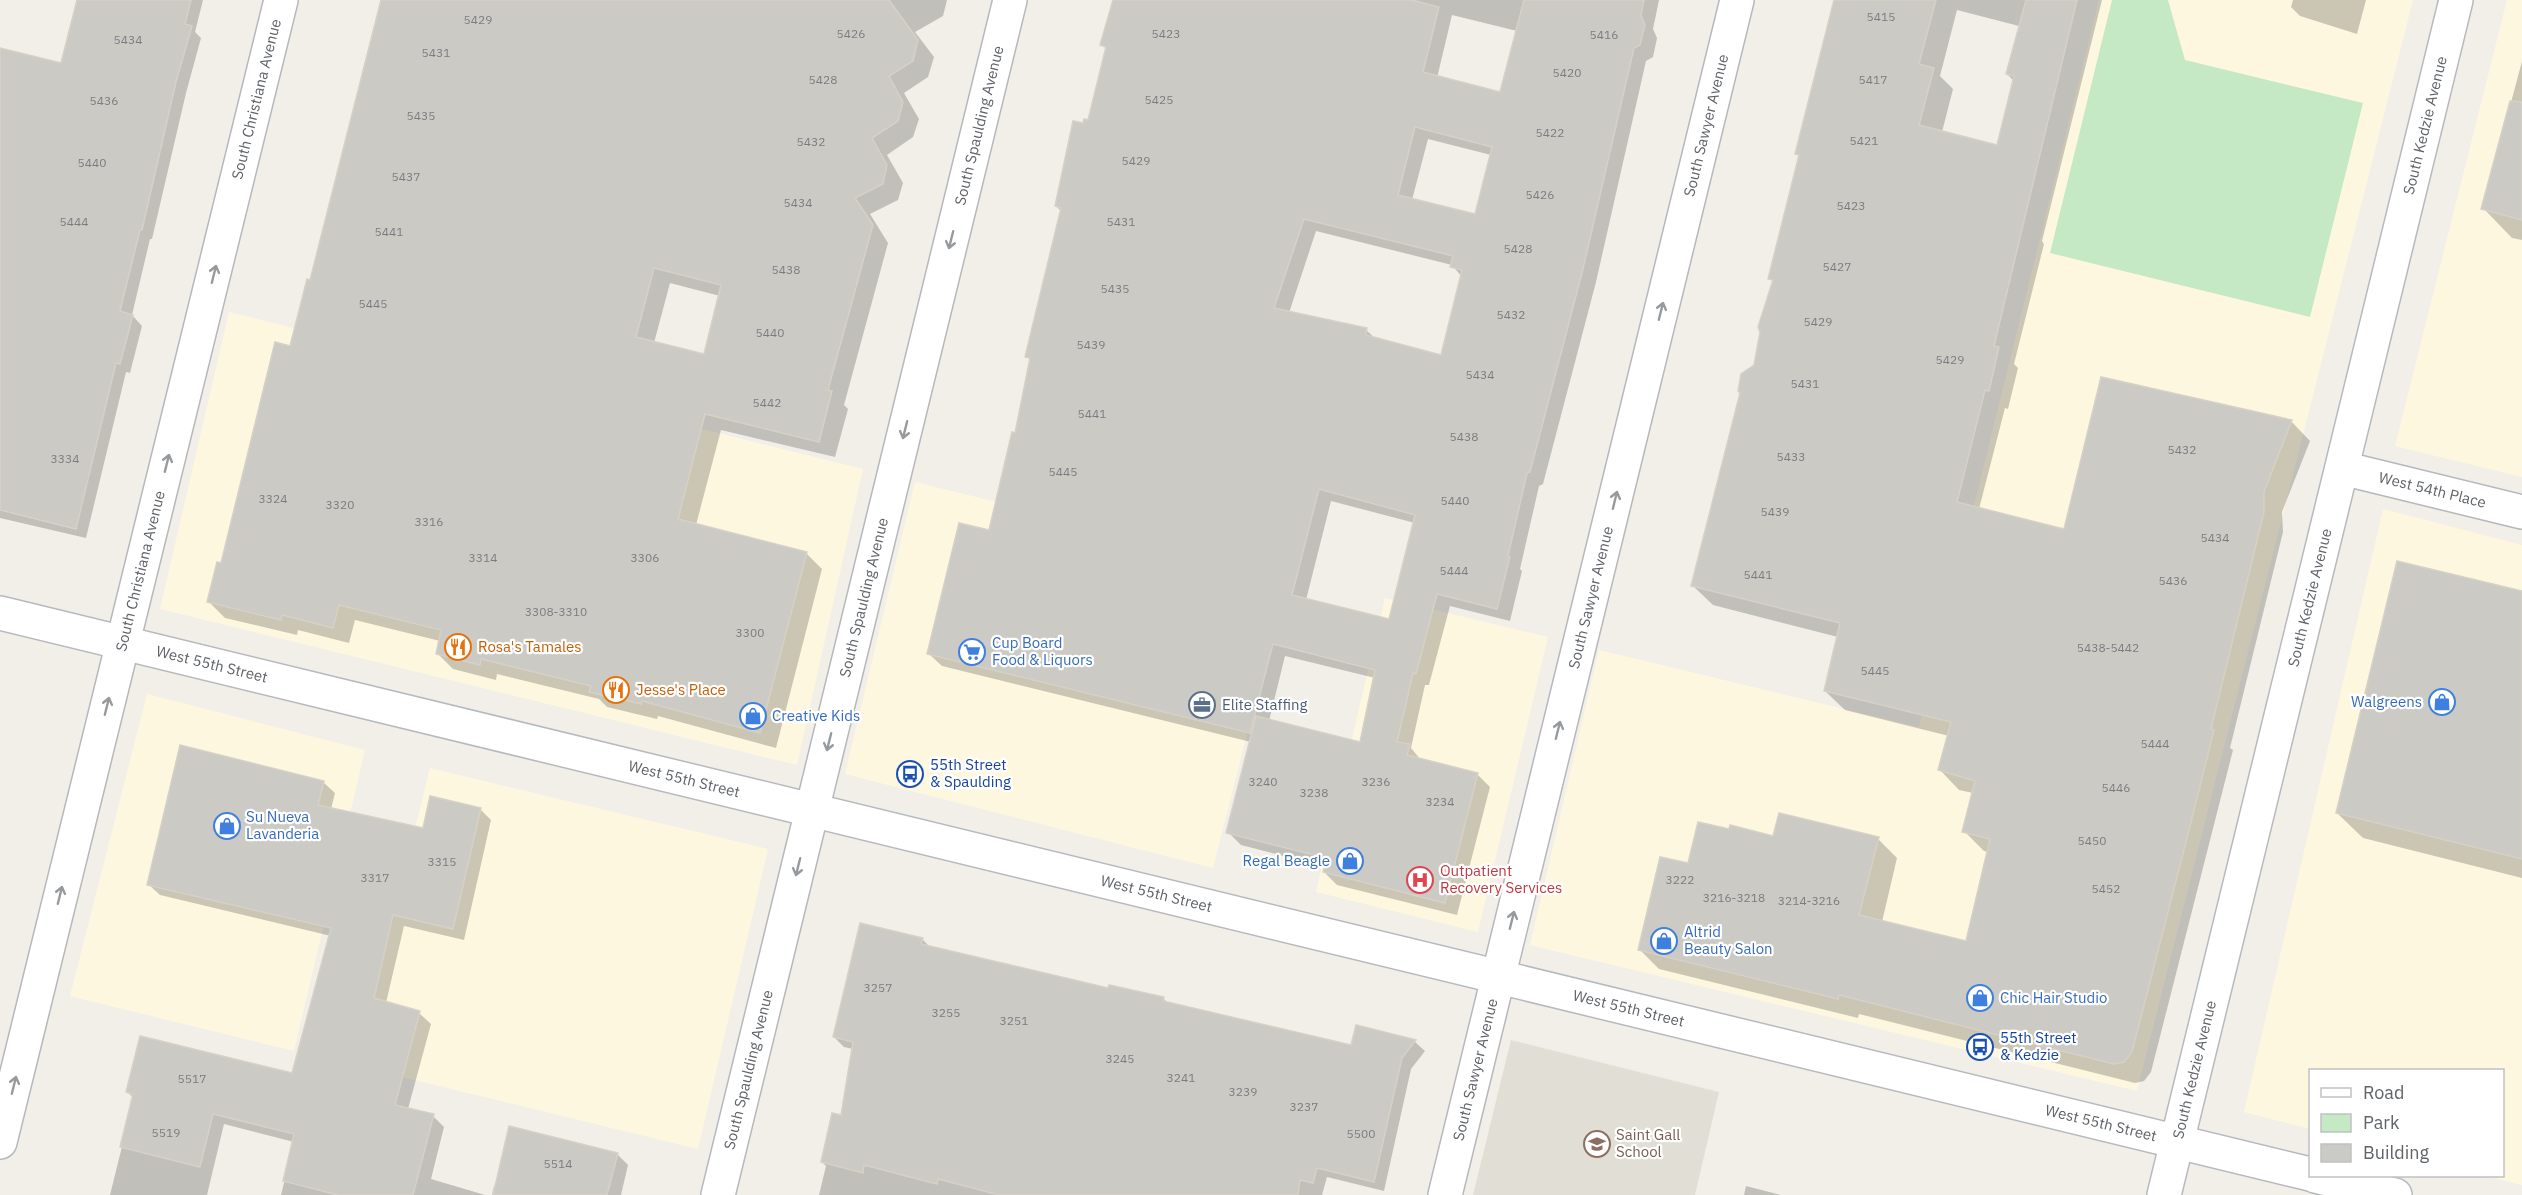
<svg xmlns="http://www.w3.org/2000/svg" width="2522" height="1195" font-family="'IBM Plex Sans',sans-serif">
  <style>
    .commercial { fill: #fef7e0 }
    .education { fill: #e1ded6 }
    .green { fill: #c5e8c5 }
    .shadow { fill: #0003; fill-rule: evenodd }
    .building { fill: #cccac5; stroke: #d6d1c6; stroke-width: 1.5; fill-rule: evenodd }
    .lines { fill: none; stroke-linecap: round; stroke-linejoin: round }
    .minor-casing { stroke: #b5b8bc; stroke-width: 36 }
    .secondary-casing { stroke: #b6babf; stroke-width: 36 }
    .minor { stroke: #fff; stroke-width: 33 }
    .secondary { stroke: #fff; stroke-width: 33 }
    .oneway { stroke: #979a9d }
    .labels { text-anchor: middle; stroke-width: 4.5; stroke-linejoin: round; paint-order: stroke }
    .number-label { font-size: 12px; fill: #7a7d7f }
    .street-label { font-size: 15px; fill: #5f6368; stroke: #fff }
    .shop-label { font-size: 15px; fill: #366cbe; stroke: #fff; text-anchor: start }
    .food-label { font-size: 15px; fill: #c56008; stroke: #fff; text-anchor: start }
    .service-label { font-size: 15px; fill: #4e5e75; stroke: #fff; text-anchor: start }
    .transit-label { font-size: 15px; fill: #164399; stroke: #fff; text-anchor: start }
    .health-label { font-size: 15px; fill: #be3a42; stroke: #fff; text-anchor: start }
    .education-label { font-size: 15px; fill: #785e54; stroke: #fff; text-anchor: start }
  </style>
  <rect width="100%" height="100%" fill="#f1efe8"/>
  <g class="commercial">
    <path d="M 2099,0 L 2413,0 L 2137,1091 L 1530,945 L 1599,650 L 1919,727 Z"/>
    <path d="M 2507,0 L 2522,0 L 2522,477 L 2395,446 Z"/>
    <path d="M 229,312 L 863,469 L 797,765 L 160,609 Z"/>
    <path d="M 915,482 L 1288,573 L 1213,868 L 845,774 Z"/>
    <path d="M 2383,509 L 2522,545 L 2522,1185 L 2487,1176 L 2502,1176 L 2502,1070 L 2310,1070 L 2310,1129 L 2244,1112 Z"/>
    <path d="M 1385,598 L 1548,637 L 1478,932 L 1316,892 Z"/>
    <path d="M 147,694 L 365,750 L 294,1051 L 70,996 Z"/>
    <path d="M 430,768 L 768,849 L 698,1149 L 357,1066 Z"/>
  </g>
  <path class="education" d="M 1511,1040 L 1719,1092 L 1695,1195 L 1473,1195 Z"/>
  <path class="green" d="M 2112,0 L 2168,0 L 2185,60 L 2363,103 L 2310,317 L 2050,253 Z"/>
  <g class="shadow">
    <path d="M 79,0 L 203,0 L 195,32 L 201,38 L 186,93 L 152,239 L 150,239 L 132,315 L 142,326 L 130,373 L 126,372 L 86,538 L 0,518 L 0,50 L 62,65 Z"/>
    <path d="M 381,0 L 947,0 L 943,16 L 915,32 L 934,57 L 928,77 L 904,93 L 919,119 L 913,137 L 887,155 L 903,183 L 898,200 L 870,214 L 888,243 L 844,405 L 848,409 L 835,457 L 721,430 L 696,525 L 806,553 L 822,569 L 776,748 L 658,716 L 657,719 L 607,707 L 599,699 L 497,674 L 496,680 L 453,669 L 437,653 L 440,641 L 355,620 L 349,643 L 298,630 L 297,635 L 225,618 L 209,602 L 311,282 ZM 670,283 L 720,296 L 705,356 L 654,343 Z"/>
    <path d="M 1113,0 L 1659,0 L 1653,29 L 1657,38 L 1653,57 L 1646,61 L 1596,282 L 1543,484 L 1539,486 L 1520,569 L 1522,571 L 1510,621 L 1450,606 L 1429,685 L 1425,685 L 1411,748 L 1421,760 L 1477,774 L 1490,787 L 1457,915 L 1337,885 L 1324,872 L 1326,867 L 1241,845 L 1228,832 L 1251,742 L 942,666 L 929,654 L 990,532 L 1016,435 L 1031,361 L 1026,356 L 1062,212 L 1056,206 L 1084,125 L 1089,121 L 1107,49 L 1102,45 ZM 1452,15 L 1517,31 L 1502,93 L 1437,78 ZM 1428,139 L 1491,155 L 1476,215 L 1412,200 ZM 1316,231 L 1452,265 L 1462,277 L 1442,357 L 1376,339 L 1366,330 L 1289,313 ZM 1331,501 L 1415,523 L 1390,621 L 1306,600 ZM 1285,656 L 1375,678 L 1361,744 L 1269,721 Z"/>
    <path d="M 1836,0 L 2102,0 L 2042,241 L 2044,244 L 2014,364 L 2018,368 L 2008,409 L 2005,408 L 1979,509 L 2065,531 L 2291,421 L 2310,441 L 2282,512 L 2283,532 L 2230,748 L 2233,750 L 2151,1072 L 2144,1081 L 2135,1083 L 1859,1014 L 1858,1018 L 1659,969 L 1639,949 L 1689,865 L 1774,838 L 1878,839 L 1897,858 L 1882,922 L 1967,943 L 1988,852 L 1984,851 L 1964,831 L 1973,793 L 1959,790 L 1940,770 L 1949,736 L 1845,710 L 1825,691 L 1838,637 L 1713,605 L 1693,586 L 1755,366 L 1774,283 L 1770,278 L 1800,156 L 1797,154 ZM 1957,10 L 2019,26 L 2007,74 L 2014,81 L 1998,146 L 1942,132 L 1953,89 L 1940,76 Z"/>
    <path d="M 2293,0 L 2366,0 L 2357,34 L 2300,16 L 2291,7 Z"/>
    <path d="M 2522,61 L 2522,240 L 2512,238 L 2483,208 Z"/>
    <path d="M 2522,593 L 2522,878 L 2363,838 L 2337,813 Z"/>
    <path d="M 323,782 L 335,793 L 331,809 L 424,830 L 480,809 L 491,820 L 464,940 L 404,926 L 386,1003 L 419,1013 L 431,1024 L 408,1109 L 433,1116 L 444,1127 L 431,1179 L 485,1195 L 281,1195 L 294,1142 L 224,1124 L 207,1195 L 110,1195 L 134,1098 L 127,1092 L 293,1075 L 331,936 L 160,895 L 148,884 Z"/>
    <path d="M 922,939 L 931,948 L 1109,990 L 1163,998 L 1169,1004 L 1352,1047 L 1357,1027 L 1415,1042 L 1425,1051 L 1411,1069 L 1384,1191 L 1327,1177 L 1322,1195 L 819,1195 L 826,1166 L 822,1162 L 842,1116 L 853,1049 L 844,1047 L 834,1037 Z"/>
    <path d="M 617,1154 L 628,1165 L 621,1195 L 492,1195 L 494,1186 Z"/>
    <path d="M 1746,1186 L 1781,1195 L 1744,1195 Z"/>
  </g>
  <g class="building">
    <path d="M 77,0 L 191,0 L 185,24 L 192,26 L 176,82 L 142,230 L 140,230 L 120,311 L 133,315 L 120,364 L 116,363 L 76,529 L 0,510 L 0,48 L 61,63 Z"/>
    <path d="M 381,0 L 889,0 L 918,40 L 913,61 L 889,76 L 903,102 L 898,121 L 872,138 L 887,165 L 883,184 L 855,198 L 873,225 L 828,390 L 832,391 L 819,442 L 705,414 L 678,519 L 807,552 L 760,733 L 642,701 L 641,704 L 589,692 L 591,686 L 481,659 L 480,665 L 436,654 L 441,630 L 339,605 L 333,628 L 282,615 L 281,620 L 207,602 L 217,562 L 221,563 L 275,342 L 290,346 L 307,279 L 310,280 ZM 654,268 L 721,285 L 704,354 L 636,337 Z"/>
    <path d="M 1113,0 L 1412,0 L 1439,7 L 1423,72 L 1500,92 L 1524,0 L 1644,0 L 1641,15 L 1645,25 L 1640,45 L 1634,48 L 1583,269 L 1530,472 L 1527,473 L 1508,556 L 1510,557 L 1497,609 L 1437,594 L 1416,674 L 1413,673 L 1397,742 L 1410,744 L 1407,755 L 1478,773 L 1445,903 L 1323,872 L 1326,858 L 1226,833 L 1256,716 L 1360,742 L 1375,670 L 1273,644 L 1250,733 L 927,654 L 959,523 L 989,530 L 1012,432 L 1015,433 L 1030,358 L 1025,357 L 1061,208 L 1055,206 L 1073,121 L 1083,123 L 1084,119 L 1088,120 L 1106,47 L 1100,45 ZM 1415,127 L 1492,147 L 1475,214 L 1398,195 ZM 1304,219 L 1453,256 L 1450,267 L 1462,270 L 1441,355 L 1366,335 L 1367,328 L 1274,308 ZM 1319,489 L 1415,515 L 1389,619 L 1292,595 Z"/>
    <path d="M 1834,0 L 1936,0 L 1919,64 L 1934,68 L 1919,125 L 1997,145 L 2014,76 L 2006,74 L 2026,0 L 2077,0 L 1994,346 L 1999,347 L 1989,391 L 1985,390 L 1957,502 L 2064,529 L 2101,377 L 2292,420 L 2264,492 L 2264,512 L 2211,729 L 2214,730 L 2188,834 L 2132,1052 L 2124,1062 L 2114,1064 L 1839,995 L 1838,999 L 1638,950 L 1660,857 L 1688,863 L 1698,822 L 1729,829 L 1730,825 L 1773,836 L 1779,813 L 1879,837 L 1859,915 L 1966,941 L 1990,839 L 1962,832 L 1975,781 L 1938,770 L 1951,722 L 1824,691 L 1840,623 L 1691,586 L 1740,393 L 1738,391 L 1741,374 L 1754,365 L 1760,332 L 1758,327 L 1773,280 L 1768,279 L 1799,155 L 1795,154 Z"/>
    <path d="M 2510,101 L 2522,102 L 2522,220 L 2481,209 Z"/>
    <path d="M 2397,561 L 2522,591 L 2522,859 L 2336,813 Z"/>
    <path d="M 180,745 L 324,781 L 318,805 L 423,828 L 430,796 L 481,808 L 453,929 L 393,915 L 374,998 L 420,1011 L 395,1105 L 434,1114 L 413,1195 L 338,1195 L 283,1181 L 294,1134 L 213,1114 L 200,1167 L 120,1147 L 133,1094 L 126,1092 L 140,1036 L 292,1073 L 331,928 L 147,885 Z"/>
    <path d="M 860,923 L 923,938 L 921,944 L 1108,988 L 1109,985 L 1164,997 L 1163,1001 L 1351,1045 L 1356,1025 L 1416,1040 L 1402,1058 L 1374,1182 L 1317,1168 L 1313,1183 L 1300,1180 L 1298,1195 L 999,1195 L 938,1179 L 937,1184 L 864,1165 L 863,1173 L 821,1162 L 832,1113 L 841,1115 L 853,1042 L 833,1037 Z"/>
    <path d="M 509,1126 L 618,1153 L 607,1195 L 493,1195 Z"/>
  </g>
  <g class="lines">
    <defs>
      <g id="minor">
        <path id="s1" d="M 2342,468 L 2522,512"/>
        <path id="s2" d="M 0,1142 L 281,0"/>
        <path id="s3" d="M 718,1195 L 1010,0"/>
        <path id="s4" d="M 1445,1195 L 1737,0"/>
      </g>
      <g id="secondary">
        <path id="s5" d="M 0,613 L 2310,1174"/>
        <path d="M 2315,1176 L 2395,1195"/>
        <path id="s6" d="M 2164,1195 L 2456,0"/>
      </g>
    </defs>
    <use href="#minor" class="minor-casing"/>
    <use href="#secondary" class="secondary-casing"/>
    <use href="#minor" class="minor"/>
    <use href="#secondary" class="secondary"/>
  </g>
  <defs><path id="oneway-shaft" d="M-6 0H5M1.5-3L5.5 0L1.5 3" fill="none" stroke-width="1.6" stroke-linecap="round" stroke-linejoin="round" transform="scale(1.5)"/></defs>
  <g class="oneway">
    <use href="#oneway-shaft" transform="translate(951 240) rotate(104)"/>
    <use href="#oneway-shaft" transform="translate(214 274) rotate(-76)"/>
    <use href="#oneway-shaft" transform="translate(1661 311) rotate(-76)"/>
    <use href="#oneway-shaft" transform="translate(905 430) rotate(104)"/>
    <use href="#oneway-shaft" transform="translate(167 463) rotate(-76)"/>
    <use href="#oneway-shaft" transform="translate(1615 500) rotate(-76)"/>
    <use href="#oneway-shaft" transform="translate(107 706) rotate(-76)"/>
    <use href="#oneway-shaft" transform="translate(1558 730) rotate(-76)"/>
    <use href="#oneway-shaft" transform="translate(829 742) rotate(104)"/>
    <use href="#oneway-shaft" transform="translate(798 867) rotate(104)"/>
    <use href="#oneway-shaft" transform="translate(60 895) rotate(-76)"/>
    <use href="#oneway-shaft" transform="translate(1512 920) rotate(-76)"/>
    <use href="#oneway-shaft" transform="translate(14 1085) rotate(-76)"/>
  </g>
  <defs>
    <symbol id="restaurant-ring" viewBox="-11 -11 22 22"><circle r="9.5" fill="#fff" stroke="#e8710a" stroke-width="1.5"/><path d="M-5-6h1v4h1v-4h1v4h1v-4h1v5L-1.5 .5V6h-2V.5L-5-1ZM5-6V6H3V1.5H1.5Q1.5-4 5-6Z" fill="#e8710a"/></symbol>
    <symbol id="supermarket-ring" viewBox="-11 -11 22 22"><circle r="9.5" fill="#fff" stroke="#3f7fe0" stroke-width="1.5"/><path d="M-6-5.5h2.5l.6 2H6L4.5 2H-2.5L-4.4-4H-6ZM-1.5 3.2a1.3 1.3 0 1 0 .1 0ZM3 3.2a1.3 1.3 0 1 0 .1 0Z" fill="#3f7fe0"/></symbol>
    <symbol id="shop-ring" viewBox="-11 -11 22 22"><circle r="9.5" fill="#fff" stroke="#3f7fe0" stroke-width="1.5"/><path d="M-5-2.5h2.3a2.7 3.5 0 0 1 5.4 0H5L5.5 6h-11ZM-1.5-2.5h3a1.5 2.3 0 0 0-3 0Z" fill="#3f7fe0"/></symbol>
    <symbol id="office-ring" viewBox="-11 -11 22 22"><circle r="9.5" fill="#fff" stroke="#5c6f8a" stroke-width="1.5"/><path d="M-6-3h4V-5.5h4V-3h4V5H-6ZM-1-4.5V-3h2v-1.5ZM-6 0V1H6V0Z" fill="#5c6f8a"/></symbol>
    <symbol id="bus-ring" viewBox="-11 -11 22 22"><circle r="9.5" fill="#fff" stroke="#1a4fb4" stroke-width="1.5"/><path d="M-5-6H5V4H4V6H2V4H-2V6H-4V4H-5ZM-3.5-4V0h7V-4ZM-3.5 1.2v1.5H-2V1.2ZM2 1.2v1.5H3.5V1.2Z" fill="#1a4fb4"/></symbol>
    <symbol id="hospital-ring" viewBox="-11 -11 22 22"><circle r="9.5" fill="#fff" stroke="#e0444e" stroke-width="1.5"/><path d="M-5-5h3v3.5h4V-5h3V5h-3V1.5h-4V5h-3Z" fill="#e0444e"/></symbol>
    <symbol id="school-ring" viewBox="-11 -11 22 22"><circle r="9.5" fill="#fff" stroke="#8d6e63" stroke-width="1.5"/><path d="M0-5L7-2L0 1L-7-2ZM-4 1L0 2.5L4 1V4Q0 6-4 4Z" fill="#8d6e63"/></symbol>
  </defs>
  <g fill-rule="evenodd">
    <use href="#restaurant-ring" x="443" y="632" width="30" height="30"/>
    <use href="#supermarket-ring" x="957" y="637" width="30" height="30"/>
    <use href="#restaurant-ring" x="601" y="675" width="30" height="30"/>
    <use href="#shop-ring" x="2427" y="687" width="30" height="30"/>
    <use href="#office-ring" x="1187" y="690" width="30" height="30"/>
    <use href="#shop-ring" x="738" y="701" width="30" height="30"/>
    <use href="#bus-ring" x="895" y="759" width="30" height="30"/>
    <use href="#shop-ring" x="212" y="811" width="30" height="30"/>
    <use href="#shop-ring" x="1335" y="846" width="30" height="30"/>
    <use href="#hospital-ring" x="1405" y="865" width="30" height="30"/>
    <use href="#shop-ring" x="1649" y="926" width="30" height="30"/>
    <use href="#shop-ring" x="1965" y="983" width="30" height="30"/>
    <use href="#bus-ring" x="1965" y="1032" width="30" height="30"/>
    <use href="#school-ring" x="1582" y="1129" width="30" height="30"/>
  </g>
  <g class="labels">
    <g class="number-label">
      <text x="1881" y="21">5415</text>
      <text x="478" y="24">5429</text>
      <text x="851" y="38">5426</text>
      <text x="1166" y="38">5423</text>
      <text x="1604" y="39">5416</text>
      <text x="128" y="44">5434</text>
      <text x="436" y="57">5431</text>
      <text x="1567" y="77">5420</text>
      <text x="823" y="84">5428</text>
      <text x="1873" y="84">5417</text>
      <text x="1159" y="104">5425</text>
      <text x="104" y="105">5436</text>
      <text x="421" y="120">5435</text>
      <text x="1550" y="137">5422</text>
      <text x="1864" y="145">5421</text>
      <text x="811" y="146">5432</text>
      <text x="1136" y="165">5429</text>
      <text x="92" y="167">5440</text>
      <text x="406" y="181">5437</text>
      <text x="1540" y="199">5426</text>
      <text x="798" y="207">5434</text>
      <text x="1851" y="210">5423</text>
      <text x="74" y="226">5444</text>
      <text x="1121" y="226">5431</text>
      <text x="389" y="236">5441</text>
      <text x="1518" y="253">5428</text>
      <text x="1837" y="271">5427</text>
      <text x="786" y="274">5438</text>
      <text x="1115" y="293">5435</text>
      <text x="373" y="308">5445</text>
      <text x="1511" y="319">5432</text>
      <text x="1818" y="326">5429</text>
      <text x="770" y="337">5440</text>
      <text x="1091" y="349">5439</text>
      <text x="1950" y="364">5429</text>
      <text x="1480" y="379">5434</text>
      <text x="1805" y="388">5431</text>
      <text x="767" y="407">5442</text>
      <text x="1092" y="418">5441</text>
      <text x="1464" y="441">5438</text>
      <text x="2182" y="454">5432</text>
      <text x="1791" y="461">5433</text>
      <text x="65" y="463">3334</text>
      <text x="1063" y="476">5445</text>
      <text x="273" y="503">3324</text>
      <text x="1455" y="505">5440</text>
      <text x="340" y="509">3320</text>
      <text x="1775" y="516">5439</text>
      <text x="429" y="526">3316</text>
      <text x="2215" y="542">5434</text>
      <text x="483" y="562">3314</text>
      <text x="645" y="562">3306</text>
      <text x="1454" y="575">5444</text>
      <text x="1758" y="579">5441</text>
      <text x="2173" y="585">5436</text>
      <text x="556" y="616">3308-3310</text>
      <text x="750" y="637">3300</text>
      <text x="2108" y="652">5438-5442</text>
      <text x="1875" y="675">5445</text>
      <text x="2155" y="748">5444</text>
      <text x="1263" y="786">3240</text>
      <text x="1376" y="786">3236</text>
      <text x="2116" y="792">5446</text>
      <text x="1314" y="797">3238</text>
      <text x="1440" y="806">3234</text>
      <text x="2092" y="845">5450</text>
      <text x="442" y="866">3315</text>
      <text x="375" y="882">3317</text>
      <text x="1680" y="884">3222</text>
      <text x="2106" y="893">5452</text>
      <text x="1734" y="902">3216-3218</text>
      <text x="1809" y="905">3214-3216</text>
      <text x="878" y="992">3257</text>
      <text x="946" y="1017">3255</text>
      <text x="1014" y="1025">3251</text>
      <text x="1120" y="1063">3245</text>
      <text x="1181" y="1082">3241</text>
      <text x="192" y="1083">5517</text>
      <text x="1243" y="1096">3239</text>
      <text x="1304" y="1111">3237</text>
      <text x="166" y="1137">5519</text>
      <text x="1361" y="1138">5500</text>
      <text x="558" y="1168">5514</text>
    </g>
    <g class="street-label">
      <text dy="5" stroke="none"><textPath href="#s2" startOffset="1074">South Christiana Avenue</textPath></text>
      <text dy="5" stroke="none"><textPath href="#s3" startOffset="1101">South Spaulding Avenue</textPath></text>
      <text dy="5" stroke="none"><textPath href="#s4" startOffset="1101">South Sawyer Avenue</textPath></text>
      <text dy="5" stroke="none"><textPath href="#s6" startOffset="1101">South Kedzie Avenue</textPath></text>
      <text dy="5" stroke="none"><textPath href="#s1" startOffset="93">West 54th Place</textPath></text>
      <text dy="5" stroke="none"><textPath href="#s2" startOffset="588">South Christiana Avenue</textPath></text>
      <text dy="5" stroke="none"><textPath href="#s3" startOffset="615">South Spaulding Avenue</textPath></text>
      <text dy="5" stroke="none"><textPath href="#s4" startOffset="615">South Sawyer Avenue</textPath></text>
      <text dy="5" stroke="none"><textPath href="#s6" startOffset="615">South Kedzie Avenue</textPath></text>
      <text dy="5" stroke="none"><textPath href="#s5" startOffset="218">West 55th Street</textPath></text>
      <text dy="5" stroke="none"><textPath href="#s5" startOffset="704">West 55th Street</textPath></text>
      <text dy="5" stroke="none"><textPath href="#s5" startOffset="1190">West 55th Street</textPath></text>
      <text dy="5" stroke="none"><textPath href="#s5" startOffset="1676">West 55th Street</textPath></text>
      <text dy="5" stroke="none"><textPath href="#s3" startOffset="129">South Spaulding Avenue</textPath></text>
      <text dy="5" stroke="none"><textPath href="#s4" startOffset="129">South Sawyer Avenue</textPath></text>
      <text dy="5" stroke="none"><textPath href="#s6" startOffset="129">South Kedzie Avenue</textPath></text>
      <text dy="5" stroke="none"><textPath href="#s5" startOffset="2162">West 55th Street</textPath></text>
    </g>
    <g class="shop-label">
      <text x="992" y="648">Cup Board<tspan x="992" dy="17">Food &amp; Liquors</tspan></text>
      <text x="2422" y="707" text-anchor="end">Walgreens</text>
      <text x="772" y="721">Creative Kids</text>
      <text x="246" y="822">Su Nueva<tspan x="246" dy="17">Lavanderia</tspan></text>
      <text x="1330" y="866" text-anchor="end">Regal Beagle</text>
      <text x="1684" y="937">Altrid<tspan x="1684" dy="17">Beauty Salon</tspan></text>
      <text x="2000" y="1003">Chic Hair Studio</text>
    </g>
    <g class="food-label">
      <text x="478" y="652">Rosa's Tamales</text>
      <text x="636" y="695">Jesse's Place</text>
    </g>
    <g class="service-label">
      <text x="1222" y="710">Elite Staffing</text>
    </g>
    <g class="transit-label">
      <text x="930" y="770">55th Street<tspan x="930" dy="17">&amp; Spaulding</tspan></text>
      <text x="2000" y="1043">55th Street<tspan x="2000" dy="17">&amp; Kedzie</tspan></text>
    </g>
    <g class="health-label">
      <text x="1440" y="876">Outpatient<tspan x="1440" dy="17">Recovery Services</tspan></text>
    </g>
    <g class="education-label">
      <text x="1616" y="1140">Saint Gall<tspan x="1616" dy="17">School</tspan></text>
    </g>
  </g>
  <rect x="2309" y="1069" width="195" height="108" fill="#ffffff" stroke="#bfc1c3" stroke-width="1.5"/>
  <rect x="2321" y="1088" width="30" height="9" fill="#ffffff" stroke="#bfc1c3" stroke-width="1.5"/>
  <text x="2363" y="1099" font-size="18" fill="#5f6368">Road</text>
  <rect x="2321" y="1114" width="30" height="18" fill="#c5e8c5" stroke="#bfc1c3" stroke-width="1.5"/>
  <text x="2363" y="1129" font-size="18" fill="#5f6368">Park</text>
  <rect x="2321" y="1144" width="30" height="18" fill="#cccac5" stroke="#bfc1c3" stroke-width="1.5"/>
  <text x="2363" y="1159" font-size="18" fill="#5f6368">Building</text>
</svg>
